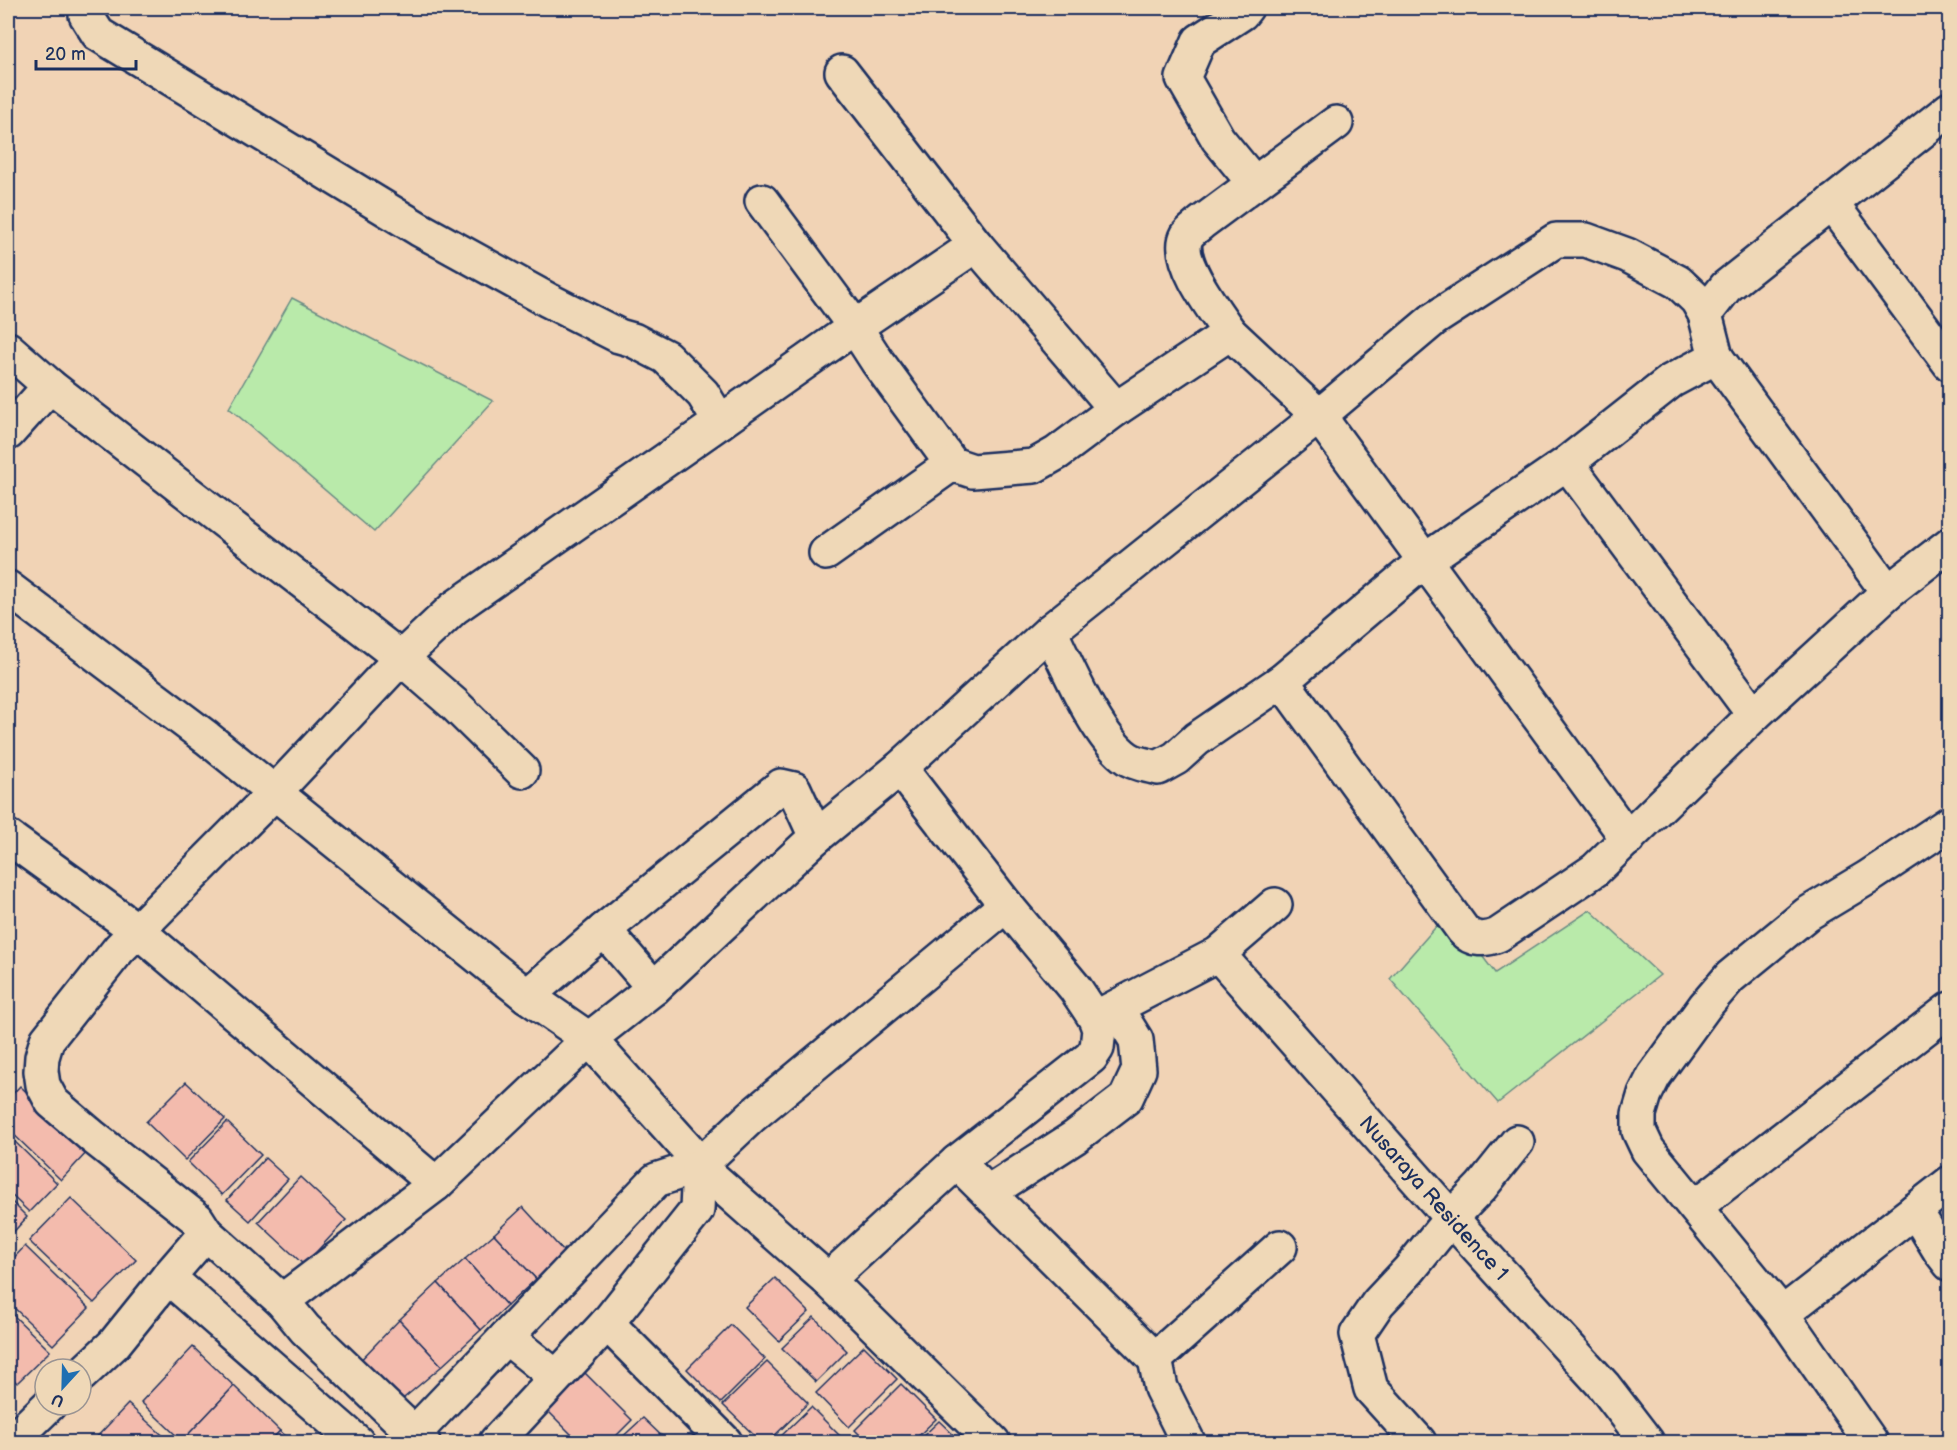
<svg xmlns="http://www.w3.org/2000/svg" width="1957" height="1450" font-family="'Balsamiq Sans',sans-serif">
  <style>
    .green { fill: #b9eaaa; stroke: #6a8c84; stroke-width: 1.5 }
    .building { fill: #f3bbad; stroke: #1b2f5e; stroke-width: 1.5 }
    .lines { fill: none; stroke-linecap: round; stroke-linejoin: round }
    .street-casing { stroke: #1b2f5e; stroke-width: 38 }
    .street { stroke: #efd8b7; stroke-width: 33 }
    .labels { text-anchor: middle; stroke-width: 4.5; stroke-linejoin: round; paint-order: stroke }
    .street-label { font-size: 21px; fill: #1b2f5e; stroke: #efd8b7 }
  </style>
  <rect width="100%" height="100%" fill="#f1d3b5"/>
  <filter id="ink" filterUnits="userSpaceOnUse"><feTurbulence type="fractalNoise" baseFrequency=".0167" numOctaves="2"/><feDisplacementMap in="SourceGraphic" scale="12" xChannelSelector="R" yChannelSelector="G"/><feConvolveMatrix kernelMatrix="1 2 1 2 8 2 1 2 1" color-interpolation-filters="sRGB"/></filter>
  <g filter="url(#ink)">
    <g class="green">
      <path d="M 292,298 L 493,401 L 374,532 L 229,408 Z"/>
      <path d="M 1590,910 L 1660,975 L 1498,1103 L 1390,979 L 1449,912 L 1495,973 Z"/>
    </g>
    <g class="building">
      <path d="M 186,1082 L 225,1119 L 185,1160 L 146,1122 Z"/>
      <path d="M 20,1086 L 88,1151 L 61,1180 L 8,1129 L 8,1099 Z"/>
      <path d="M 227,1122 L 261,1155 L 222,1195 L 188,1162 Z"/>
      <path d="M 8,1135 L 57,1183 L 29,1212 L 8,1192 Z"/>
      <path d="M 265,1158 L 288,1179 L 250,1221 L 227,1200 Z"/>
      <path d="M 300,1177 L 346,1220 L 304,1265 L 258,1222 Z"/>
      <path d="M 8,1198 L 27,1217 L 8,1238 Z"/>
      <path d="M 71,1198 L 136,1260 L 94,1303 L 29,1241 Z"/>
      <path d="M 523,1207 L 565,1253 L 536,1279 L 494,1234 Z"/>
      <path d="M 494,1234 L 536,1279 L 507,1306 L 465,1259 Z"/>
      <path d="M 25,1246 L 89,1308 L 53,1345 L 8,1302 L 8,1264 Z"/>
      <path d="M 465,1259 L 507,1306 L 481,1330 L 438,1283 Z"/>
      <path d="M 775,1278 L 809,1312 L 779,1341 L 745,1307 Z"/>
      <path d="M 438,1283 L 481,1330 L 442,1366 L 399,1320 Z"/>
      <path d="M 8,1310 L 50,1351 L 17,1383 L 8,1374 Z"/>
      <path d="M 814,1317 L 847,1351 L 816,1382 L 782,1348 Z"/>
      <path d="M 399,1320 L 442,1366 L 392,1408 L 353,1368 Z"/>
      <path d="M 731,1325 L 765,1359 L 721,1403 L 687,1369 Z"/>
      <path d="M 864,1346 L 897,1379 L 849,1427 L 816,1393 Z"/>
      <path d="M 193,1347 L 234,1386 L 182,1441 L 141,1402 Z"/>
      <path d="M 767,1362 L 808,1403 L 768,1442 L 761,1442 L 723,1405 Z"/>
      <path d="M 582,1370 L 632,1420 L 610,1442 L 579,1442 L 544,1407 Z"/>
      <path d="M 901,1384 L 936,1419 L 912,1442 L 867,1442 L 855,1430 Z"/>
      <path d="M 234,1386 L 280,1431 L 269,1442 L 184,1442 L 182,1441 Z"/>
      <path d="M 128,1404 L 170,1442 L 92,1442 Z"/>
      <path d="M 811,1407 L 846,1442 L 775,1442 Z"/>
      <path d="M 643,1418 L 668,1442 L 617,1442 Z"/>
      <path d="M 939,1421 L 961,1442 L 917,1442 Z"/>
      <path d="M 280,1431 L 293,1442 L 269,1442 Z"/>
    </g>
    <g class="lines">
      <defs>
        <g id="street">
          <path d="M 88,8 L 86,15 L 98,34 L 419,229 L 548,300 L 619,336 L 633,340 L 666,357 L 703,394 L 720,422 L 855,327 L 877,361 L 952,464 L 973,471 L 1034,466 L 1057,453 L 1116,409 L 1230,333 L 1319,416 L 1628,839"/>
          <path d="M 1246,8 L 1242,13 L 1199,41 L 1183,78 L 1218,139 L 1254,183"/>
          <path d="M 842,72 L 976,245 L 1116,409"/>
          <path d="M 762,201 L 855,327 L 976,245"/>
          <path d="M 1831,203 L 1950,364"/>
          <path d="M 1230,333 C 1217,314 1174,259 1187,236 C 1190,231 1197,227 1201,223 L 1336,123"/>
          <path d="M 8,349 L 50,386 L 401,658 L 454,704 L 522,771"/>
          <path d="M 1716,357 L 1888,592"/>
          <path d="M 8,433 L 50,386"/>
          <path d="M 1567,463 L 1754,715"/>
          <path d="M 826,553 L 952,464"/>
          <path d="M 8,588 L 207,738 L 527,996 L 589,1039 L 687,1148 L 699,1166 L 828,1280 L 993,1442"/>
          <path d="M 1050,631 C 1067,665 1097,738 1127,758 C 1135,764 1148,765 1158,768 L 1176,758 L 1197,739 L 1282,681 L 1424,561 L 1567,463 L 1671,381 L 1716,357 L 1705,314 L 1726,287 L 1950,109"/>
          <path d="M 1282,681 L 1463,930 C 1472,941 1486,940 1498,935 L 1595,870 L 1754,715 L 1888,592 L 1950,544"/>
          <path d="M 8,837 L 138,931 L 436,1184"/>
          <path d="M 604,930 L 654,988"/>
          <path id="s1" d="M 1218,954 L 1451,1218 L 1604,1386 L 1647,1442"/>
          <path d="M 527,996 L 604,930 L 781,786 L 794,789 L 816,837"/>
          <path d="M 1095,1018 L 1218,954 L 1275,905"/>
          <path d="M 957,1162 L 1155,1359"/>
          <path d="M 988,1193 L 1075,1137 L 1126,1098 L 1139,1070 L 1136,1040 L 1116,1008"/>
          <path d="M 1695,1207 L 1950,1009"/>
          <path d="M 1915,1210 L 1940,1251 L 1950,1264"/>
          <path d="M 168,1277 L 206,1233"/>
          <path d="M 828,1280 L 957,1162 L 1091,1057 L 1097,1048 L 1099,1029 L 1095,1018 L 1075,988 L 1006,905 L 900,768"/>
          <path d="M 282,1301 L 206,1233 L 197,1219 L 93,1137 L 52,1102 L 43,1085 L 41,1071 L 42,1057 L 47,1040 L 119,949 L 274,793 L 401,658 L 454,608 L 720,422"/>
          <path d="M 1782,1314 L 1950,1183"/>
          <path d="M 607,1323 L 725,1442"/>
          <path d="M 506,1337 L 556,1377"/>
          <path d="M 81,1375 L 114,1344 L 168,1277 L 357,1442"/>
          <path d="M 11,1442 L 49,1405"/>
          <path d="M 406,1442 L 656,1180 L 699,1166 L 752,1116 L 1006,905"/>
          <path d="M 423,1442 L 305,1329 L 282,1301 L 436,1184 L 589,1039 L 654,988 L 816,837 L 900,768 L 1050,631 L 1319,416 L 1434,319 L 1556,240 L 1586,240 L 1627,255 L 1678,282 L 1697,300 L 1705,314"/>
          <path d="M 496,1442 L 607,1323 L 697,1210 L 699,1166"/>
          <path d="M 1188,1442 L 1161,1388 L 1155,1359 L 1280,1247"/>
          <path d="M 1419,1442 L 1371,1389 L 1357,1334 L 1378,1303 L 1409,1270 L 1451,1218 L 1481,1187 L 1517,1142"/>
          <path d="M 1871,1442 L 1782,1314 L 1648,1150 L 1639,1131 L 1639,1114 L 1645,1094 L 1654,1076 L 1705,1006 L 1730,977 L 1807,914 L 1867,878 L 1950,823"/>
        </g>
      </defs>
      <use href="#street" class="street-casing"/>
      <use href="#street" class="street"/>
    </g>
  </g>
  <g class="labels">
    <g class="street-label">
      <text dy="7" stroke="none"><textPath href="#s1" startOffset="326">Nusaraya Residence 1</textPath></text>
    </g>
  </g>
  <rect width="1957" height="1450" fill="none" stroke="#efd8b7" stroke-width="30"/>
  <rect x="15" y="15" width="1927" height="1420" fill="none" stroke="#1b2f5e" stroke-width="2" filter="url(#ink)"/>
  <g transform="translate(63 1387) rotate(202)"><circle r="28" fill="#efd8b7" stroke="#9a9493" stroke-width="1.5"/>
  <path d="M0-4.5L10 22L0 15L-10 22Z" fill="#1f6fb2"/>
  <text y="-9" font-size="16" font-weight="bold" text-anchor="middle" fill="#1b2f5e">U</text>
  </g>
  <path d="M36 60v9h100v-9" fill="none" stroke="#1b2f5e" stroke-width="3"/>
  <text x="45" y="60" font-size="18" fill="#1b2f5e" stroke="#efd8b7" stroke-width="4.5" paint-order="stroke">20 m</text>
</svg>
